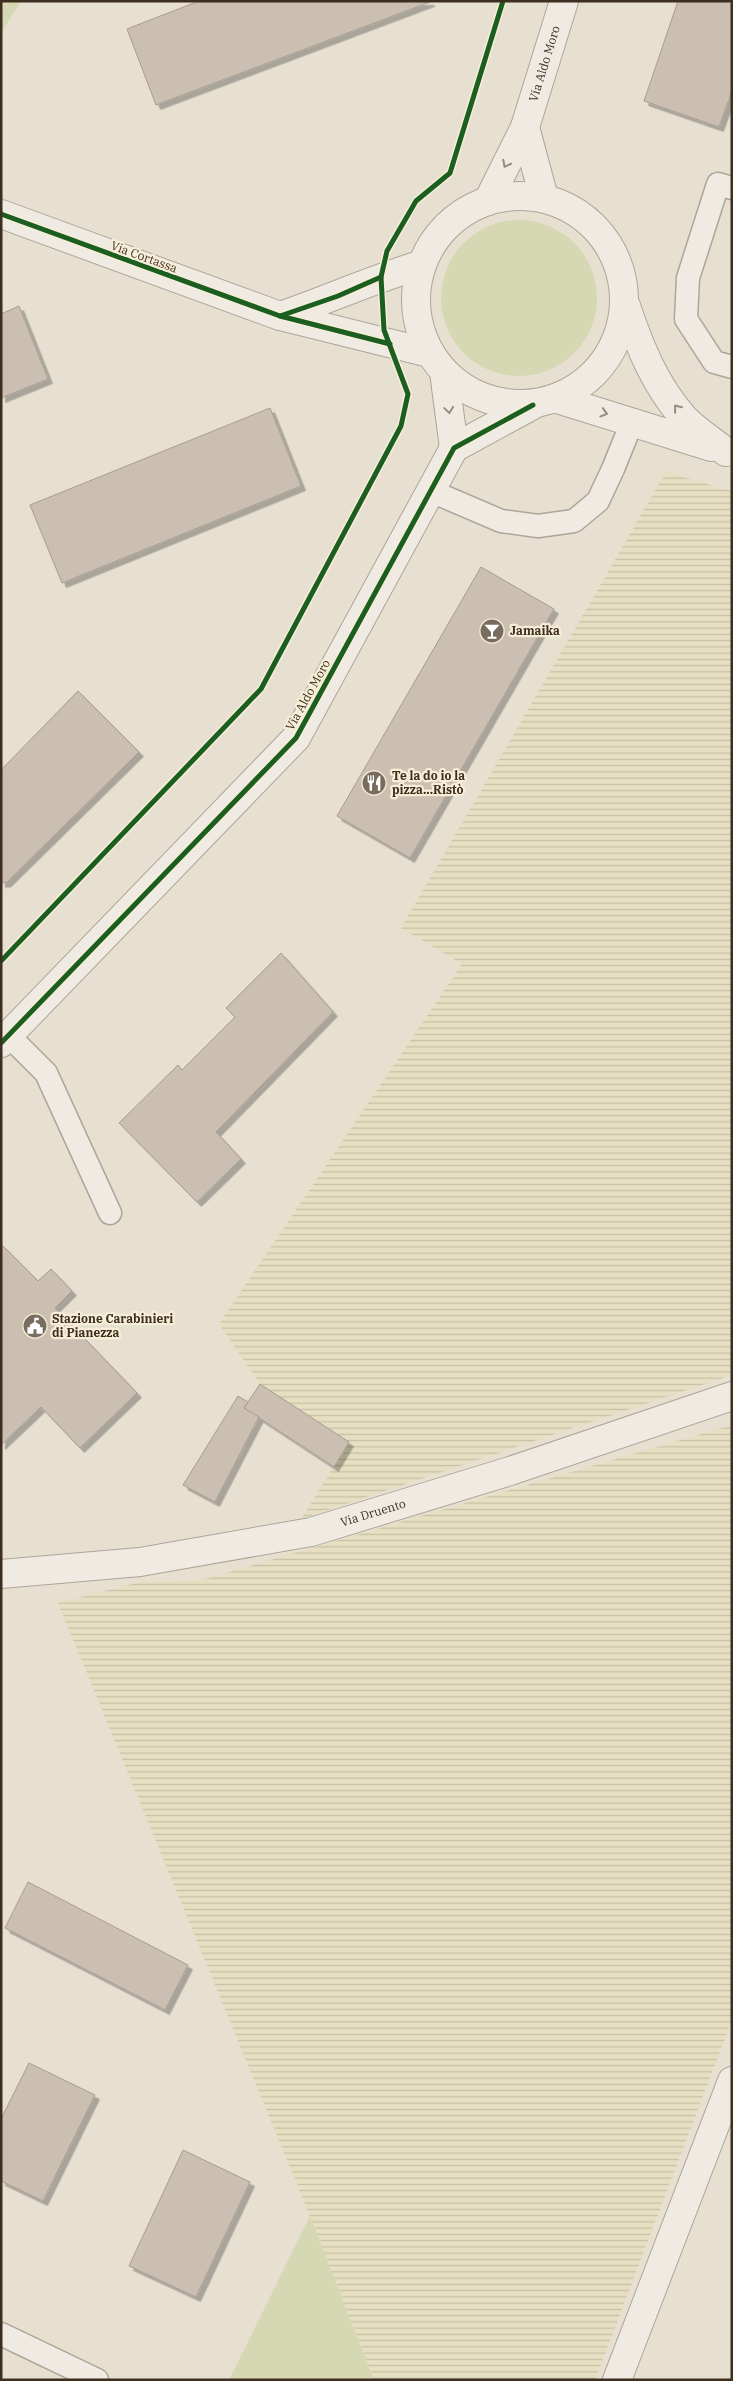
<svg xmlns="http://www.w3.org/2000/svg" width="733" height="2381" font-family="'IBM Plex Serif',serif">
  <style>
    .farmland { fill: url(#farmland-rules) }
    .green { fill: #d6d7b3 }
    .building { fill: #cbbfb2; stroke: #a89c90; filter: url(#shadow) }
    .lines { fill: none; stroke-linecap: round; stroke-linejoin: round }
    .lane-casing { stroke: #ada599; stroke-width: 25 }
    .street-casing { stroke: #ada599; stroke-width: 30 }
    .lane { stroke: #efebe3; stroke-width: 22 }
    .street { stroke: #efebe3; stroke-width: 28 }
    .cycleway-casing { stroke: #f7eed8; stroke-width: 8 }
    .cycleway { stroke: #1b5e20; stroke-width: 5 }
    .oneway { stroke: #968c82 }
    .labels { text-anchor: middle; stroke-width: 4.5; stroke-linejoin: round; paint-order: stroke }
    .street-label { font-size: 12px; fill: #3d2e20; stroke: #f7eed8 }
    .poi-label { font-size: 12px; font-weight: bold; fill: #3d2e20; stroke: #f7eed8; text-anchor: start }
  </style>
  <defs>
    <pattern id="farmland-rules" width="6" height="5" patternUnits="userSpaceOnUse" patternTransform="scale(1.25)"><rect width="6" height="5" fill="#e6dfc2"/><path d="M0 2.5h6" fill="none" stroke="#c6c0a6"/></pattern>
    <filter id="shadow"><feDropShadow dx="4.5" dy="4.5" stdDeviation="0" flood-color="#0004"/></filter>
  </defs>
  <rect width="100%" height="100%" fill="#e7e0d1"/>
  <g class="farmland">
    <path d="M 666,472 L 732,491 L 732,1375 L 301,1519 L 349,1442 L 260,1384 L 219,1324 L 462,964 L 401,928 Z"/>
    <path d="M 732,1425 L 732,2020 L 595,2380 L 374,2380 L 310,2216 L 58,1603 L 144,1581 L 202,1580 Z"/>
  </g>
  <g class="green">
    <path d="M 1,1 L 21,1 L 1,33 Z"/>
    <circle cx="519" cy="298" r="78"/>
    <path d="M 310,2216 L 374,2380 L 229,2380 Z"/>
  </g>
  <g class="building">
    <path d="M 199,1 L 430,1 L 430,2 L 156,105 L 127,29 Z"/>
    <path d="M 678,1 L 732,1 L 732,91 L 719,127 L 644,101 Z"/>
    <path d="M 19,306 L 48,379 L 1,398 L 1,314 Z"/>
    <path d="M 270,408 L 301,486 L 62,583 L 30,505 Z"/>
    <path d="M 481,567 L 554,609 L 410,858 L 337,816 Z"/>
    <path d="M 78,691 L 139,752 L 7,882 L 1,883 L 1,770 Z"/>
    <path d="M 281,953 L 333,1012 L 216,1132 L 241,1159 L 197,1202 L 119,1123 L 178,1065 L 182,1070 L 235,1017 L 226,1008 Z"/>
    <path d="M 1,1244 L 38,1281 L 51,1269 L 72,1291 L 55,1308 L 137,1393 L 80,1448 L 41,1407 L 1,1445 Z"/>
    <path d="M 260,1384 L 349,1442 L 334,1467 L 244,1408 Z"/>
    <path d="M 238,1396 L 248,1402 L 244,1408 L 259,1417 L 215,1502 L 183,1485 Z"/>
    <path d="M 28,1882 L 188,1965 L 165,2010 L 5,1928 Z"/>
    <path d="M 29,2063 L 95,2095 L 43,2201 L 1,2181 L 1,2119 Z"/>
    <path d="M 183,2150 L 250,2182 L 196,2297 L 129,2266 Z"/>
  </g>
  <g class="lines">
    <defs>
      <g id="lane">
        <path d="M 732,188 L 718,184 L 688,278 L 686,319 L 714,362 L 732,367"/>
        <path d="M 431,491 L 501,521 L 538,526 L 574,521 L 598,501 L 613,469 L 632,422"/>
        <path d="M 8,1035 L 46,1073 L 110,1213"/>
        <path d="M 1,2334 L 97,2380"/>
      </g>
      <g id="street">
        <path d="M 525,127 L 544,198"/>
        <circle cx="520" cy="300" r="104"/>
        <path id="s1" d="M 488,201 L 525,127 L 564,1"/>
        <path d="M 1,214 L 280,316 L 429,353"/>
        <path d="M 626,306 C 640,348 655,385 684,418 C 696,431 713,441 726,452"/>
        <path d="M 280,316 C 327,300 373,279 420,265"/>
        <path d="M 444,372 L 454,448"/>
        <path d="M 557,399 L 711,447"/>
        <path d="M 1,1043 L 296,738 L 454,448 L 533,405"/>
        <path id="s2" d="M 1,1574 L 140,1562 L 311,1532 L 510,1471 L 732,1396"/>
        <path d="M 617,2380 L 732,2081"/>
      </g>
    </defs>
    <use href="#lane" class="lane-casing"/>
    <use href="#street" class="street-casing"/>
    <use href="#lane" class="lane"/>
    <use href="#street" class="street"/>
    <defs>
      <g id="cycleway">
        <path d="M 1,214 L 280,316 L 390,344"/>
        <path d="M 280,316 L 338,296 L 381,277"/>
        <path d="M 1,961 L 261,689 L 401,426 L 408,394 L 384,330 L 381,277 L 387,251 L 416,201 L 450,173 L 503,1"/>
        <path d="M 1,1043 L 296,738 L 454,448 L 533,405"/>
      </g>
    </defs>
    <use href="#cycleway" class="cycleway-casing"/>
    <use href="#cycleway" class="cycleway"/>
  </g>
  <defs><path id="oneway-chevron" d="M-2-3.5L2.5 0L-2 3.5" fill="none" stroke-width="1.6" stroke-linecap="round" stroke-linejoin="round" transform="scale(1.25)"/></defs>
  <g class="oneway">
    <use href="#oneway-chevron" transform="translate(506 164) rotate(117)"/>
    <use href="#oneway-chevron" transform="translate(677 408) rotate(-128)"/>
    <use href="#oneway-chevron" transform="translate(449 410) rotate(82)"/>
    <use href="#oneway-chevron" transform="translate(604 413) rotate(17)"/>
  </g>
  <defs>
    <symbol id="bar-disc" viewBox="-11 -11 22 22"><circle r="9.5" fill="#786c5e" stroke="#f7eed8"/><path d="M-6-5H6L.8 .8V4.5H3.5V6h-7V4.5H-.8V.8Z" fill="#fff"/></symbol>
    <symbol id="restaurant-disc" viewBox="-11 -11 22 22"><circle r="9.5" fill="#786c5e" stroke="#f7eed8"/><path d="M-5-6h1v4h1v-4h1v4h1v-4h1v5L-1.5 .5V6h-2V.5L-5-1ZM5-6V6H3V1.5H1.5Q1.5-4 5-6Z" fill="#fff"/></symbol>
    <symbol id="civic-disc" viewBox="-11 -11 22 22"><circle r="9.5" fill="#786c5e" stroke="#f7eed8"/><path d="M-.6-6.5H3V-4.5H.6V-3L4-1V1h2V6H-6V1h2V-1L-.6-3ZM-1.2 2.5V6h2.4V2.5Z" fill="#fff"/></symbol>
  </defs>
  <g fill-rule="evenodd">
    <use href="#bar-disc" x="478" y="617" width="28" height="28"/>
    <use href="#restaurant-disc" x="360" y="769" width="28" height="28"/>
    <use href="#civic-disc" x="21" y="1312" width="28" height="28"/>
  </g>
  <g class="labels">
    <g class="street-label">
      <text dy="4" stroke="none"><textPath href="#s1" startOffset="149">Via Aldo Moro</textPath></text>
      <text transform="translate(144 257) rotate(20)" y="4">Via Cortassa</text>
      <text transform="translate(308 695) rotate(-61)" y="4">Via Aldo Moro</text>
      <text dy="4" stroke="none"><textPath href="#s2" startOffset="378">Via Druento</textPath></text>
    </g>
    <g class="poi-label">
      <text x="510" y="635">Jamaika</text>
      <text x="392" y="780">Te la do io la<tspan x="392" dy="14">pizza...Ristò</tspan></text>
      <text x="52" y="1323">Stazione Carabinieri<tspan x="52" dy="14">di Pianezza</tspan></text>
    </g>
  </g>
  <rect width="733" height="2381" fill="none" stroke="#3d2e20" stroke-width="5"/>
</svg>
